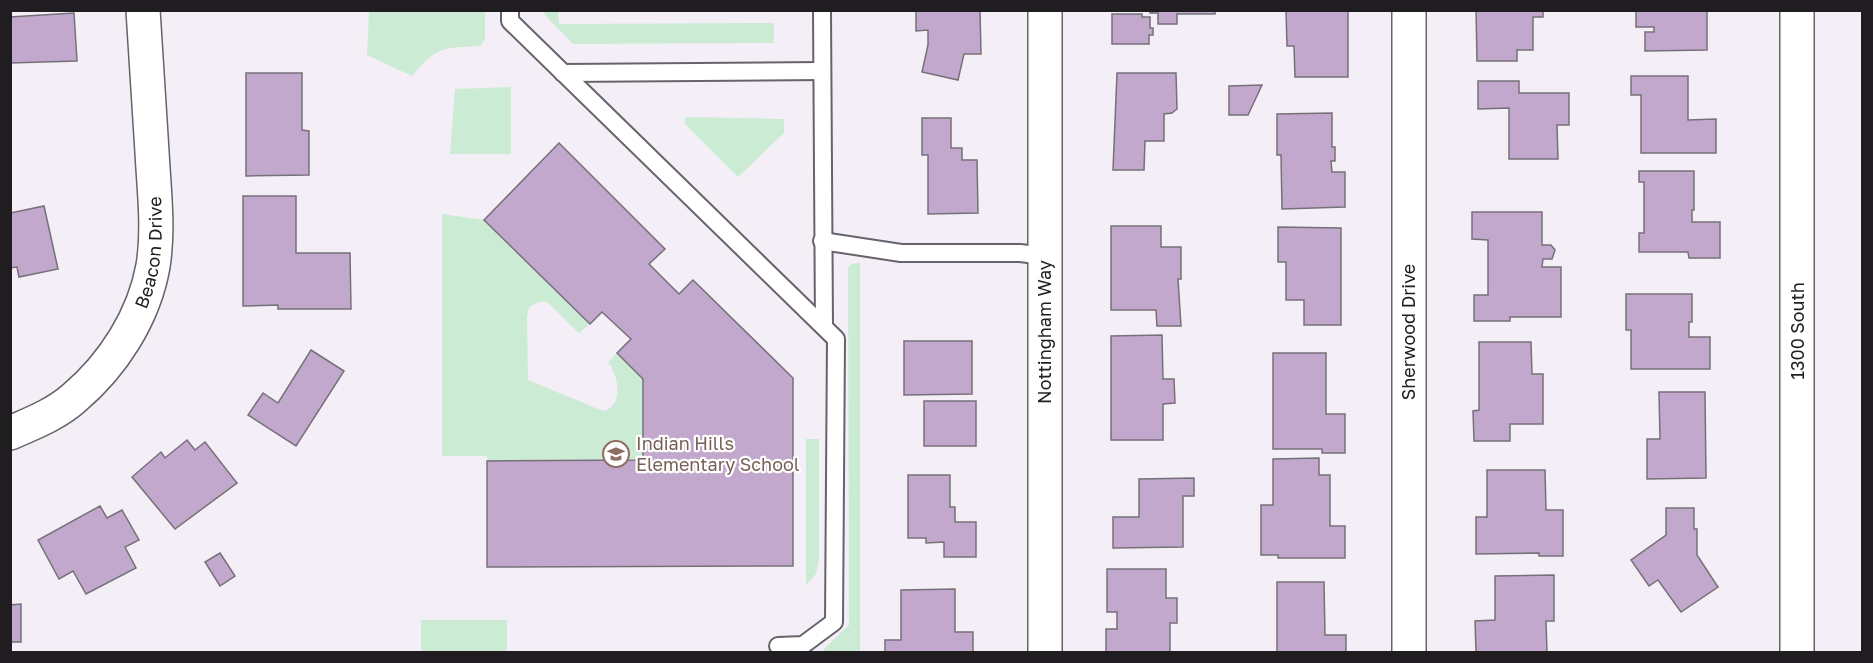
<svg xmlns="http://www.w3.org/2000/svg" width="1873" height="663" font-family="'Golos Text',sans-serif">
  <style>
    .green { fill: #ccebd5 }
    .building { fill: #c2a8cd; stroke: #767078; stroke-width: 1.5 }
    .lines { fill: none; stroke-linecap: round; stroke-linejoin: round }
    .lane-casing { stroke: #68636b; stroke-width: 20 }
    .street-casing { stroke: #68636b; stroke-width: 36 }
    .lane { stroke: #fff; stroke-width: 16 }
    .street { stroke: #fff; stroke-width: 33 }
    .labels { text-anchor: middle; stroke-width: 4.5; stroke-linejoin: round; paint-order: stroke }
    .street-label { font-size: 18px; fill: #1f1d20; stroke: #fefefe }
    .education-label { font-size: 18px; fill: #785e54; stroke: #fefefe; text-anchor: start }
  </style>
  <rect width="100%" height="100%" fill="#f4eef7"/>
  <g class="green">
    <path d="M 369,11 L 485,11 L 485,39 L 480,46 C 443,48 437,46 412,76 L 367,55 Z"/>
    <path d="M 544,11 L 558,11 L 559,24 L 774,23 L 774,43 L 573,44 L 544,14 Z"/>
    <path d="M 511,87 L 511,154 L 450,154 L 455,89 Z"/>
    <path d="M 685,117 L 784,119 L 784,133 L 738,177 L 685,124 Z"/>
    <path d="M 442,214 L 484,220 L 590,324 L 579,333 L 547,302 L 539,302 L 529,307 L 527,317 L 528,380 L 603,411 C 624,407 619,376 608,362 L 617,353 L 643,379 L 643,460 L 488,461 L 487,456 L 442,456 Z"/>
    <path d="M 860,263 L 860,652 L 824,652 L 824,649 L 849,625 L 848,268 L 851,264 Z"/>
    <path d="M 806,439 L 819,439 L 819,560 L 816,574 L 806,585 Z"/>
    <rect x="421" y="620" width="86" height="32"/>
  </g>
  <g class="building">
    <path d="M 916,10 L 980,10 L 981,54 L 964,54 L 958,80 L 922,72 L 928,45 L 928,30 L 916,31 Z"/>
    <path d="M 1150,10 L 1215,10 L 1215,14 L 1177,14 L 1177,24 L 1158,24 L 1158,13 L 1150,13 Z"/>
    <path d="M 1286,10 L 1348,10 L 1348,77 L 1295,77 L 1294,46 L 1287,46 Z"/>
    <path d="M 1476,10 L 1543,10 L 1543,17 L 1533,17 L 1533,50 L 1517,50 L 1517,61 L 1477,61 Z"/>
    <path d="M 1636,10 L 1707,10 L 1707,50 L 1645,51 L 1645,32 L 1654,32 L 1654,27 L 1636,27 Z"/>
    <path d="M 74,13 L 77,61 L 10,63 L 10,17 Z"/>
    <path d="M 1112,14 L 1142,14 L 1142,17 L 1150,17 L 1150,28 L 1153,28 L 1153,35 L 1149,35 L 1149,44 L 1112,44 Z"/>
    <path d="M 246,73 L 302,73 L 302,130 L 309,131 L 309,175 L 246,176 Z"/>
    <path d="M 1117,73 L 1176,73 L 1177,109 L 1172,113 L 1164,114 L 1164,141 L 1145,141 L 1144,170 L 1113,170 Z"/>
    <path d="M 1631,76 L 1688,76 L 1688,120 L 1716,119 L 1716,153 L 1641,153 L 1641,95 L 1631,95 Z"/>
    <path d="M 1478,81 L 1519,81 L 1519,93 L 1569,93 L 1569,125 L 1557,125 L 1558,159 L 1509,159 L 1509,108 L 1478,109 Z"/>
    <path d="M 1262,85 L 1248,115 L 1229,115 L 1229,86 Z"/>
    <path d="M 1332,113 L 1332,147 L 1335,147 L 1335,161 L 1331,161 L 1332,172 L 1345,172 L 1345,207 L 1282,209 L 1281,155 L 1277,155 L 1277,114 Z"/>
    <path d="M 922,118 L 951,118 L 951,148 L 962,148 L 962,160 L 977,160 L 978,213 L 928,214 L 928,155 L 922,155 Z"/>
    <path d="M 559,143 L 665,249 L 649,264 L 679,294 L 693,280 L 793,378 L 793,566 L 487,567 L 487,461 L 643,460 L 643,379 L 617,353 L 631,339 L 602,312 L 590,324 L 484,220 Z"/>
    <path d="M 1639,171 L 1694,171 L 1694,210 L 1692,210 L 1692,222 L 1720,222 L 1720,258 L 1689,258 L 1688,252 L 1639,252 L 1639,233 L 1644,233 L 1644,182 L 1639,182 Z"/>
    <path d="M 243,196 L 296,196 L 296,253 L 350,253 L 351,309 L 278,309 L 278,305 L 243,306 Z"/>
    <path d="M 44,206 L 58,269 L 19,277 L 17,267 L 10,268 L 10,213 Z"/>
    <path d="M 1472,212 L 1542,212 L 1542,245 L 1551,245 L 1555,250 L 1552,259 L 1543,259 L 1542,267 L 1561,267 L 1561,317 L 1510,317 L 1510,321 L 1474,321 L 1474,295 L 1488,295 L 1488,240 L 1472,239 Z"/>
    <path d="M 1111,226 L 1161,226 L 1161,247 L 1181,247 L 1181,279 L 1178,279 L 1181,326 L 1157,326 L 1156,310 L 1111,310 Z"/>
    <path d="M 1278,227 L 1341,228 L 1341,325 L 1304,325 L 1304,300 L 1286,300 L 1286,262 L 1278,262 Z"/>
    <path d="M 1626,294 L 1692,294 L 1692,322 L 1689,322 L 1689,337 L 1710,337 L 1710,369 L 1631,369 L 1631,330 L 1626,330 Z"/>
    <path d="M 1162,335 L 1163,379 L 1174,379 L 1175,403 L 1163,404 L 1163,440 L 1111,440 L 1111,336 Z"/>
    <path d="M 904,341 L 972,341 L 972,394 L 904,395 Z"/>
    <path d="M 1479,342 L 1531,342 L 1532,374 L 1543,374 L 1543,424 L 1510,424 L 1510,441 L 1474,441 L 1473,411 L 1479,410 Z"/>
    <path d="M 311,350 L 344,371 L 296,446 L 248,415 L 263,393 L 278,403 Z"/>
    <path d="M 1273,353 L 1326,353 L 1326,414 L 1345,414 L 1345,453 L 1322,453 L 1322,449 L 1273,449 Z"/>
    <path d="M 1659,392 L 1705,392 L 1706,478 L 1647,479 L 1647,439 L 1660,439 Z"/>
    <rect x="924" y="401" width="52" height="45"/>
    <path d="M 187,440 L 195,450 L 205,442 L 237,483 L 175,529 L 132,477 L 161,452 L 165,458 Z"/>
    <path d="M 1319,458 L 1319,475 L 1330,475 L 1330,526 L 1345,526 L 1345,558 L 1278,558 L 1278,555 L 1261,555 L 1261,505 L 1273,505 L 1273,459 Z"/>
    <path d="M 1487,470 L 1545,470 L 1546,510 L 1563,510 L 1563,556 L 1539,556 L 1539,553 L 1476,554 L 1476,517 L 1487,517 Z"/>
    <path d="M 908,475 L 950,475 L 950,507 L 955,507 L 955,522 L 976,522 L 976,557 L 944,557 L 944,542 L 926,543 L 926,538 L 908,538 Z"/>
    <path d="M 1194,478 L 1194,496 L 1183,496 L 1183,547 L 1113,548 L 1113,517 L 1139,517 L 1139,479 Z"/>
    <path d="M 100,506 L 107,518 L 122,510 L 139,540 L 125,547 L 136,568 L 86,594 L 73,571 L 59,579 L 38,540 Z"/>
    <path d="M 1666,508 L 1694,508 L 1694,529 L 1697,529 L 1697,555 L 1718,587 L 1681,612 L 1658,580 L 1649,586 L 1631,560 L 1666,535 Z"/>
    <path d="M 220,553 L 235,576 L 220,586 L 205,562 Z"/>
    <path d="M 1107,569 L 1166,569 L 1166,598 L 1177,598 L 1177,623 L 1170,623 L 1170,652 L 1106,652 L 1106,629 L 1117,629 L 1117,612 L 1107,612 Z"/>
    <path d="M 1554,575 L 1554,621 L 1546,621 L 1547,652 L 1476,652 L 1475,621 L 1495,620 L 1495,576 Z"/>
    <path d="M 1277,582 L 1324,582 L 1325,635 L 1346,635 L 1346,652 L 1277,652 Z"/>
    <path d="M 955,589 L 955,632 L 973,632 L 973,652 L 885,652 L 885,640 L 901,640 L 901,590 Z"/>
    <path d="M 21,604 L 21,642 L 10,642 L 10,605 Z"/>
  </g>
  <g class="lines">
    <defs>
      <g id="lane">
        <path d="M 510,10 L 510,21 L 836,339 L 834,622 L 803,645 L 778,646"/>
        <path d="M 822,10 L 824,327"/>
        <path d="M 563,73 L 822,71"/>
        <path d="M 822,241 L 901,253 L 1020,253 L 1045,256"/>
      </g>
      <g id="street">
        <path d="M 1045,10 L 1045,652"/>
        <path d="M 1409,10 L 1409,652"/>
        <path d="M 1797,10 L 1797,652"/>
        <path id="s1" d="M 10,433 C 33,423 56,414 74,398 C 113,365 144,317 153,266 C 159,229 154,190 152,152 C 149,105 146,58 143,10"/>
      </g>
    </defs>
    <use href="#lane" class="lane-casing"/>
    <use href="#street" class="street-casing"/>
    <use href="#lane" class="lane"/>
    <use href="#street" class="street"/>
  </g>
  <defs>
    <symbol id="school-ring" viewBox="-11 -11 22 22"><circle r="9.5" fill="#fefefe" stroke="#8d6e63" stroke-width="1.5"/><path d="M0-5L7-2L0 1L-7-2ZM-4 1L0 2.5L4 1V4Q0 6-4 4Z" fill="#8d6e63"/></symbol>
  </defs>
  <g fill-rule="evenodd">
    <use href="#school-ring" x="601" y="439" width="30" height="30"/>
  </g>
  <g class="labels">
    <g class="street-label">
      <text dy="6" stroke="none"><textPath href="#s1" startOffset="243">Beacon Drive</textPath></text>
      <text transform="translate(1798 331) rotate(-90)" y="6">1300 South</text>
      <text transform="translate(1045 332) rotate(-90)" y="6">Nottingham Way</text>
      <text transform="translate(1409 332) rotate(-90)" y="6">Sherwood Drive</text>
    </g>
    <g class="education-label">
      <text x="636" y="450">Indian Hills<tspan x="636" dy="21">Elementary School</tspan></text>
    </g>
  </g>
  <rect width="1873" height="663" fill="none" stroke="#1f1d20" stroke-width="24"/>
</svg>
